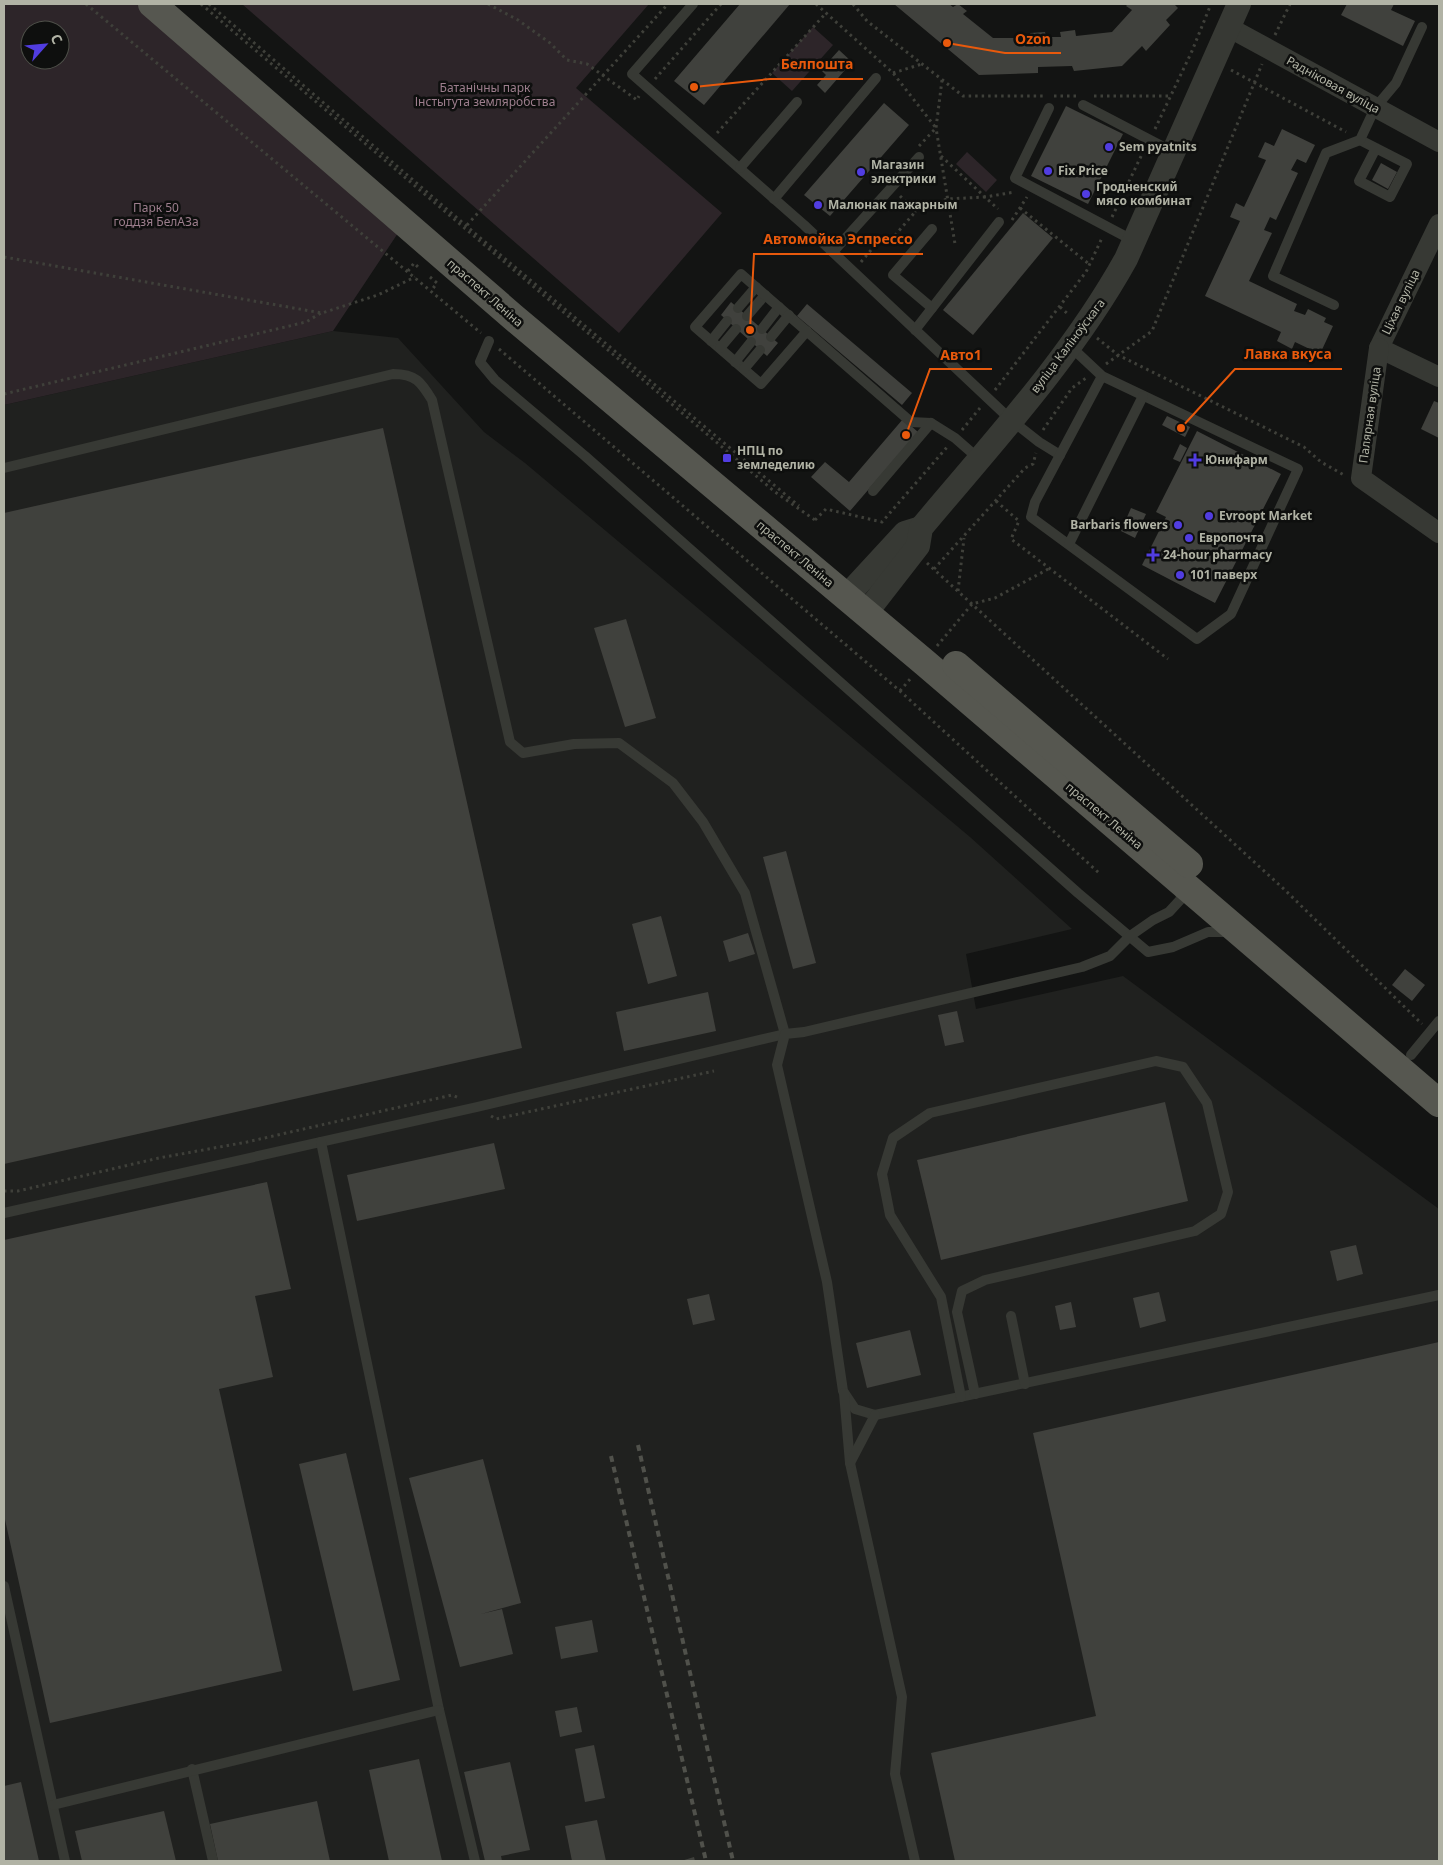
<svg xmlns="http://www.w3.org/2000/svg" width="1443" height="1865" font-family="'Noto Sans',sans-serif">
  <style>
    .built { fill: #20211f }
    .green { fill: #2d2529; fill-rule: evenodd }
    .building { fill: #40413d }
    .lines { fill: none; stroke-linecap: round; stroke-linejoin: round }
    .path { stroke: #3f403a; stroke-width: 3; stroke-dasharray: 2.5 4; stroke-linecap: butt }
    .service { stroke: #373934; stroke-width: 10 }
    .minor { stroke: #373934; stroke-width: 20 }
    .tertiary { stroke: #373934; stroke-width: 24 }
    .primary { stroke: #565750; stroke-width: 28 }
    .rail { stroke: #50514b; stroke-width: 4; stroke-dasharray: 6 5; stroke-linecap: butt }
    .poi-dot { fill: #513de1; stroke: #0e0f0e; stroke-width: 2 }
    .labels { text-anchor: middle; stroke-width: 5; stroke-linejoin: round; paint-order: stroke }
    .street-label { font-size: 12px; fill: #b1b3a5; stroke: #0e0f0e }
    .park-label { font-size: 12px; fill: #9d7e8d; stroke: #0e0f0e }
    .poi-label { font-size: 12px; font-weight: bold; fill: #b1b3a5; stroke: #0e0f0e; text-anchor: start }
    .leader { fill: none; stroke: #e8590c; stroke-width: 2 }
    .callout-dot { fill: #e8590c; stroke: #0e0f0e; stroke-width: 2 }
    .callout-label { font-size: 14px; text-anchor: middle; font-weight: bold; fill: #e8590c; stroke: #0e0f0e; stroke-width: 5; stroke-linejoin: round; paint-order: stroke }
  </style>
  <rect width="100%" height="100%" fill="#131413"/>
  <path class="built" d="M 333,331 L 398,338 L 484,432 L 525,463 L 970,837 L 1072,929 L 966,954 L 976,1009 L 1123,976 L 1439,1209 L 1439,1861 L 4,1861 L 4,405 Z"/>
  <g class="green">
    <path d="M 4,4 L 144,4 L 404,224 L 333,331 L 4,405 ZM 30,30 L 60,30 L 60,60 L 30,60 Z"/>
    <path d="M 242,4 L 649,4 L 576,88 L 722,213 L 619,333 Z"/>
    <path d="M 813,27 L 833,45 L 792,91 L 772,73 Z"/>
    <path d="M 967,152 L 997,180 L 986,192 L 956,164 Z"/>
  </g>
  <g class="building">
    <path d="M 740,4 L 790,4 L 704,105 L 674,81 Z"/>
    <path d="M 894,4 L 949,4 L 953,7 L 958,4 L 967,11 L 963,14 L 993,38 L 1032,38 L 1030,33 L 1045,32 L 1046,37 L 1061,37 L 1060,32 L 1075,30 L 1076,36 L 1112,32 L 1132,10 L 1126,6 L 1128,4 L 1174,4 L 1178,8 L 1166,20 L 1170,25 L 1146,51 L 1142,46 L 1122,66 L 1074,71 L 1072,66 L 1038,67 L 1038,73 L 979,75 Z"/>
    <path d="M 1347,4 L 1394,4 L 1391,10 L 1415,21 L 1403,46 L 1341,15 Z"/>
    <path d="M 839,50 L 852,62 L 825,93 L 817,85 L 826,75 L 821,70 Z"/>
    <path d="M 884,103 L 909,125 L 830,216 L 804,195 Z"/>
    <path d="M 1066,106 L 1123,134 L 1088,204 L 1031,176 Z"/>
    <path d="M 1282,129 L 1315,145 L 1306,163 L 1297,159 L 1291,170 L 1298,173 L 1276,220 L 1270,217 L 1264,230 L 1272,233 L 1249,281 L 1297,304 L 1294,311 L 1305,315 L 1308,309 L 1326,318 L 1324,322 L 1333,326 L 1320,354 L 1295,342 L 1292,349 L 1277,341 L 1281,332 L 1205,296 L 1240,221 L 1230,217 L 1236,203 L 1244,207 L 1266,160 L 1258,157 L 1265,142 L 1274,146 Z"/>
    <path d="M 1381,163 L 1397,172 L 1388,189 L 1372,180 Z"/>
    <path d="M 1023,213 L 1053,238 L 973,335 L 943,310 Z"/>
    <path d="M 731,302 L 778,343 L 767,356 L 721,315 Z"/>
    <path d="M 807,304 L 912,393 L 902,405 L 797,316 Z"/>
    <path d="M 1434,401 L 1439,403 L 1439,438 L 1421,429 Z"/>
    <path d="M 1167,416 L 1190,427 L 1185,437 L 1162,425 Z"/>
    <path d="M 903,419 L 918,432 L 850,511 L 811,477 L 825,462 L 849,482 Z"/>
    <path d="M 383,428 L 522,1048 L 4,1164 L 4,513 Z"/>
    <path d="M 1197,431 L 1281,474 L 1215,603 L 1142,565 L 1166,517 L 1156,512 Z"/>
    <path d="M 1180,444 L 1187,448 L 1180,462 L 1173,459 Z"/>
    <path d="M 1131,508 L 1146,514 L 1135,538 L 1121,531 Z"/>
    <path d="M 626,619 L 656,718 L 625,727 L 594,628 Z"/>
    <path d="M 786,851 L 816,963 L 793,969 L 763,857 Z"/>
    <path d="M 661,916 L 677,976 L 648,984 L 632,924 Z"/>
    <path d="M 748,933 L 755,954 L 729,962 L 723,941 Z"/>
    <path d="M 1405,969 L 1425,985 L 1412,1001 L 1392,985 Z"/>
    <path d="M 708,992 L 716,1031 L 624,1051 L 616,1012 Z"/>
    <path d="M 957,1011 L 964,1042 L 945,1046 L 938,1015 Z"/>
    <path d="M 1165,1102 L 1188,1201 L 941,1260 L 917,1160 Z"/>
    <path d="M 494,1143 L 505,1189 L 357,1221 L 347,1175 Z"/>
    <path d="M 267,1182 L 291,1289 L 255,1296 L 273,1377 L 219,1389 L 282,1671 L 50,1723 L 4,1515 L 4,1240 Z"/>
    <path d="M 1356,1245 L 1363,1274 L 1337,1281 L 1330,1251 Z"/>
    <path d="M 1159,1292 L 1166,1321 L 1140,1328 L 1133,1298 Z"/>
    <path d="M 709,1294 L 715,1320 L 693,1325 L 687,1299 Z"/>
    <path d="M 1071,1302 L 1076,1327 L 1060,1330 L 1055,1306 Z"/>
    <path d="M 910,1330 L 921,1375 L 867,1388 L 856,1343 Z"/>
    <path d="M 1439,1342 L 1439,1861 L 955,1861 L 931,1753 L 1096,1716 L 1033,1433 Z"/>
    <path d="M 346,1453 L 400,1680 L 353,1691 L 299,1464 Z"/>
    <path d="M 483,1459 L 521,1603 L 481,1614 L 502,1609 L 513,1654 L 460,1667 L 409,1478 Z"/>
    <path d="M 592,1620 L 598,1652 L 561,1659 L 555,1627 Z"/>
    <path d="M 577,1707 L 582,1732 L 560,1737 L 555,1711 Z"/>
    <path d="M 594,1745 L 605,1798 L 585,1802 L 575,1749 Z"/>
    <path d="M 419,1759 L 442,1861 L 389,1861 L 369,1770 Z"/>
    <path d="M 510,1762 L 530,1850 L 501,1856 L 502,1861 L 485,1861 L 464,1772 Z"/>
    <path d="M 21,1782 L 39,1861 L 4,1861 L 4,1786 Z"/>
    <path d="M 317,1801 L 330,1861 L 218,1861 L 210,1824 Z"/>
    <path d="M 164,1811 L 176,1861 L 82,1861 L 75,1831 Z"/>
    <path d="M 597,1820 L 606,1861 L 572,1861 L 565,1826 Z"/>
    <path d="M 694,1857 L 695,1861 L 681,1861 Z"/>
  </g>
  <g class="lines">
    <g class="path">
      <path d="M 86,4 L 481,333"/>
      <path d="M 201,4 L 775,492 L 815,520"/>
      <path d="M 209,4 L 478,236 L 799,506"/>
      <path d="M 488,4 L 518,20 L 550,43 L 567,60 L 587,64 L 637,100 L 639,96"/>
      <path d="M 816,4 L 893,73 L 936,128"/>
      <path d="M 853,4 L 867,21 L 963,96 L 1043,96"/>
      <path d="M 1275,35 L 1290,4"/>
      <path d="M 1231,70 L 1346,132"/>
      <path d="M 893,73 L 922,64"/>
      <path d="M 655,79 L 721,4"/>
      <path d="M 942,80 L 936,128 L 955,244"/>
      <path d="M 1054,96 L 1076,96"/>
      <path d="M 1094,96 L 1170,96"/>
      <path d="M 1155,129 L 1192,51 L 1211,4"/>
      <path d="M 717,133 L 826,13"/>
      <path d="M 919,146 L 936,128"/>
      <path d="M 941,156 L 985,197 L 1015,192"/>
      <path d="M 900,196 L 916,211 L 947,199 L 985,197 L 998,209"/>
      <path d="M 1020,208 L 1089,264"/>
      <path d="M 1112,217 L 1144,150"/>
      <path d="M 1012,220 L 1027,197"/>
      <path d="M 467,225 L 668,4"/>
      <path d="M 4,257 L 322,313 L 378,295 L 415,277"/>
      <path d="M 861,262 L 877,243 L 890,241 L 916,211"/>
      <path d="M 408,271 L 414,263 L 420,269"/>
      <path d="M 430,277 L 437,283 L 431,291"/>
      <path d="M 1060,307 L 1069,315"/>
      <path d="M 1097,338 L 1118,355 L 1304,447 L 1321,462 L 1344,475"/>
      <path d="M 499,349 L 900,691 L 1099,873"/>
      <path d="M 1106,364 L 1152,331 L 1262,64"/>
      <path d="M 995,390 L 1086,272 L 1102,238"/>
      <path d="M 4,394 L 306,322 L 321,313"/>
      <path d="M 962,430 L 980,408"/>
      <path d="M 1043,430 L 1072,388 L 1086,378"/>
      <path d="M 996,501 L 1019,521 L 1011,539 L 1168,659"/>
      <path d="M 815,520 L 826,509 L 882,522 L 948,446"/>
      <path d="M 927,563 L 1286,891 L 1422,1024"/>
      <path d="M 934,569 L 1025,468 L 1033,464 L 1036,453"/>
      <path d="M 958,591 L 964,538"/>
      <path d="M 937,646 L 972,604 L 995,598 L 1050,568"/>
      <path d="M 900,691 L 911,678"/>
      <path d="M 491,1116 L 496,1119 L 714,1071"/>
      <path d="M 4,1191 L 18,1191 L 159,1158 L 247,1142 L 452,1095 L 459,1098"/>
    </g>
    <g class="service">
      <path d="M 693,4 L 632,74 L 804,225 L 1011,420 L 1039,442 L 1060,455"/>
      <path d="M 1083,105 L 1173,152"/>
      <path d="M 1049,108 L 1015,178 L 1134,241"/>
      <path d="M 1360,140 L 1407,164 L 1390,197 L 1359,181 L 1376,148"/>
      <path d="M 740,168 L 797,102"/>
      <path d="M 774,199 L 876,78"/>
      <path d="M 833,252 L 919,157"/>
      <path d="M 1334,305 L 1273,276 L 1326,153 L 1360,140 L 1375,108 L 1396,83 L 1422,27"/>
      <path d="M 738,308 L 756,287"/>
      <path d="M 932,308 L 893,275 L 932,229"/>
      <path d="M 747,316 L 765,295"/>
      <path d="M 762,329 L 779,307"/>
      <path d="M 915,330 L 999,222"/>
      <path d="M 807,331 L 761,384 L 695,327 L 741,274 L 911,422 L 931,423"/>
      <path d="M 771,337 L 789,315"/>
      <path d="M 489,341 L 480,362 L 495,380 L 585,456 L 1078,893 L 1148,952 L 1173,947 L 1208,932 L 1231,932"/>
      <path d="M 711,341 L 727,321"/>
      <path d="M 1070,346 L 1102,376 L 1298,469 L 1231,614 L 1197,639 L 1031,517 L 1035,502 L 1102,376"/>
      <path d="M 720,348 L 736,329"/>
      <path d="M 735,362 L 751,342"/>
      <path d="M 744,369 L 760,350"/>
      <path d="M 4,468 L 393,374 C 416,374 421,382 432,400 L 510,742 L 523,753 L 574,744 L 619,743 L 673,783 L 703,822 L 745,893 L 785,1034 L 477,1107 L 4,1213"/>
      <path d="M 873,491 L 931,423 L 955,438 L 979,459"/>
      <path d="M 1069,544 L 1143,396"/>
      <path d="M 1180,888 L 1181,899 L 1169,912 L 1153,920 L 1130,936 L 1110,956 L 1082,967 L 804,1032 L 785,1034 L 777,1065 L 827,1282 L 843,1391 L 855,1409 L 875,1415 L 1439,1295"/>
      <path d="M 1411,1055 L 1439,1021"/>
      <path d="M 321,1142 L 439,1710 L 475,1861"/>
      <path d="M 1011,1316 L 1025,1384"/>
      <path d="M 844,1393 L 850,1463 L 902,1697 L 895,1774 L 915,1861"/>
      <path d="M 961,1397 L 941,1297 L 890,1215 L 882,1174 L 893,1138 L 930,1113 L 1156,1061 L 1183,1067 L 1207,1103 L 1228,1192 L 1221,1214 L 1195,1231 L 985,1280 L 962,1291 L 957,1312 L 975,1394"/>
      <path d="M 850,1463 L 875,1415"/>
      <path d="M 4,1586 L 65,1861"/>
      <path d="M 192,1769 L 213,1861"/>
      <path d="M 53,1805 L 439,1710"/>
    </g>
    <g class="minor">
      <path d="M 1228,27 L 1439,142"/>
      <path d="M 1439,224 L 1379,348 L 1439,377"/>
      <path d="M 1379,348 L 1361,478 L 1439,533"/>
    </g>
    <g class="tertiary">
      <path d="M 846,597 L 905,533 L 921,528"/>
      <path d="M 866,613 L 918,546 L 921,528 C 993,442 1071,358 1126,259 L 1239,4"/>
    </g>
    <g class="primary">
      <path d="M 152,4 L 513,317 L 924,662 L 1439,1103"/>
      <path d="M 956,665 L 1189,864"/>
    </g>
    <g class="rail">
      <path d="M 638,1445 L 733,1861"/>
      <path d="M 611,1456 L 706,1861"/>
    </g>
  </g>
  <g class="poi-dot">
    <circle cx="1109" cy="147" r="5"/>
    <circle cx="1048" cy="171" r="5"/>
    <circle cx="861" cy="172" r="5"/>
    <circle cx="1086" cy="194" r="5"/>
    <circle cx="818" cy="205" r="5"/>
    <rect x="722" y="453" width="10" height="10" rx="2.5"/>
    <path d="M1192.5 452.5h5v5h5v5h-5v5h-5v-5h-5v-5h5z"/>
    <circle cx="1209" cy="516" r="5"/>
    <circle cx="1178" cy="525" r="5"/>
    <circle cx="1189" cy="538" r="5"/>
    <path d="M1150.5 547.5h5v5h5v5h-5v5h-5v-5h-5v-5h5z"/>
    <circle cx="1180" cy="575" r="5"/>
  </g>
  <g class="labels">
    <g class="street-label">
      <text transform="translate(1333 85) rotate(29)" y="4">Радніковая вуліца</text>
      <text transform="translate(485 293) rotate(41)" y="4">праспект Леніна</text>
      <text transform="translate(1401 302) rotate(-64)" y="4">Ціхая вуліца</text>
      <text transform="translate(1068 346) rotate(-53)" y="4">вуліца Каліноўскага</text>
      <text transform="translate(1370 415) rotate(-82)" y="4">Палярная вуліца</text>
      <text transform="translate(795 554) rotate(40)" y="4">праспект Леніна</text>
      <text transform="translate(1104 816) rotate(40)" y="4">праспект Леніна</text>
    </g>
    <g class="park-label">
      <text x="485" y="92">Батанічны парк<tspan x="485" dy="14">Інстытута земляробства</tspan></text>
      <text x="156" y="212">Парк 50<tspan x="156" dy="14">годдзя БелАЗа</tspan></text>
    </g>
    <g class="poi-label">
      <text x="1119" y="151">Sem pyatnits</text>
      <text x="871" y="169">Магазин<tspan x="871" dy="14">электрики</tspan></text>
      <text x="1058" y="175">Fix Price</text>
      <text x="1096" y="191">Гродненский<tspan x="1096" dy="14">мясо комбинат</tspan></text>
      <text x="828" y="209">Малюнак пажарным</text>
      <text x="737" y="455">НПЦ по<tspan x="737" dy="14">земледелию</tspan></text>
      <text x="1205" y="464">Юнифарм</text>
      <text x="1219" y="520">Evroopt Market</text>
      <text x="1168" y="529" text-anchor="end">Barbaris flowers</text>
      <text x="1199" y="542">Европочта</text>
      <text x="1163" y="559">24-hour pharmacy</text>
      <text x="1190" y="579">101 паверх</text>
    </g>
  </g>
  <path class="leader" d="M947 43L1005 53H1061M694 87L770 79H863M750 330L754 254H923M1181 428L1235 369H1342M906 435L930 369H992"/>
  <g class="callout-dot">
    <circle cx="947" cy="43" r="5"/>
    <circle cx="694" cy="87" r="5"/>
    <circle cx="750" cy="330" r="5"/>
    <circle cx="1181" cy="428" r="5"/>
    <circle cx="906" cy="435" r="5"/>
  </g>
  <g class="callout-label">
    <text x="1033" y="44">Ozon</text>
    <text x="817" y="69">Белпошта</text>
    <text x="838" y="244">Автомойка Эспрессо</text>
    <text x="1288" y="359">Лавка вкуса</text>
    <text x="961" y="360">Авто1</text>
  </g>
  <rect width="1443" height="1865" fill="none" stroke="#b1b3a5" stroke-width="10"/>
  <g transform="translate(45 45) rotate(63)"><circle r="24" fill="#0e0f0e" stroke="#4f514a"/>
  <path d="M0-4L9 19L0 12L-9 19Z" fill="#513de1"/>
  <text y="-8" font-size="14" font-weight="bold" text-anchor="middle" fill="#b1b3a5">С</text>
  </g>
</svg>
